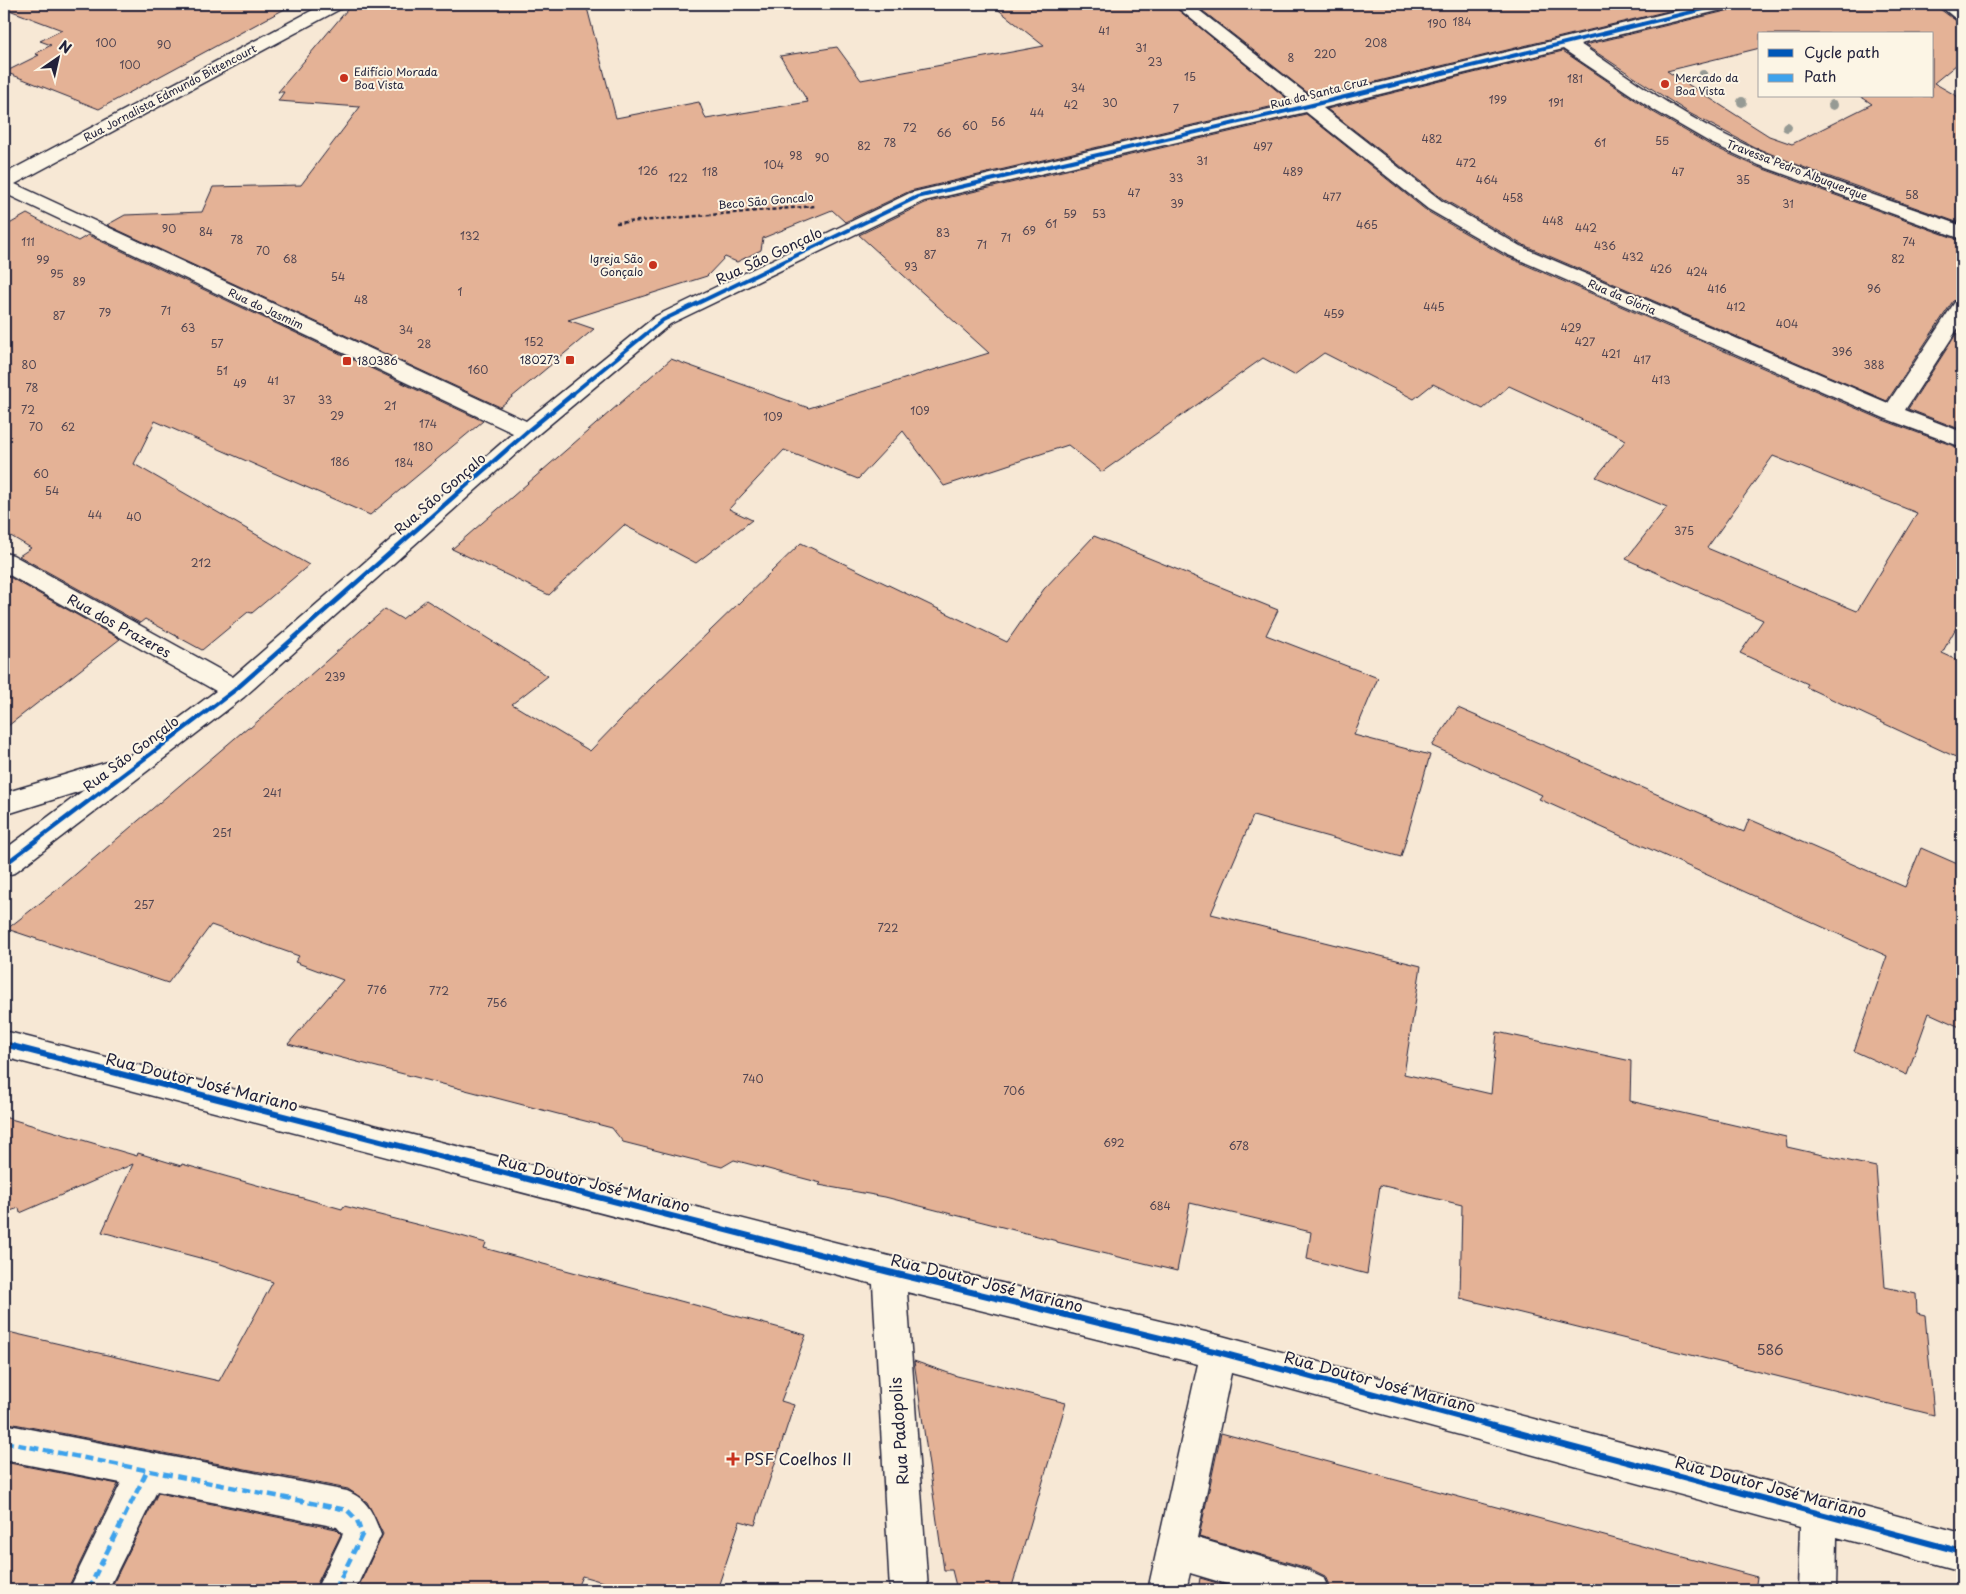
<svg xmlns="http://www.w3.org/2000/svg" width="1966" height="1594" font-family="'Playpen Sans',sans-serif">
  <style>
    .building { fill: #e4b296; stroke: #22223b; fill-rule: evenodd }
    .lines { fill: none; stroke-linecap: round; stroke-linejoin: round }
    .minor-casing { stroke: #22223b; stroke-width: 3 }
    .path { stroke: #22223b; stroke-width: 2.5; stroke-dasharray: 4 2.5; stroke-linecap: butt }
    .minor { fill: #fcf5e5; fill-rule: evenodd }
    .quiet { stroke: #3ea2ec; stroke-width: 4.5; stroke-dasharray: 9 4.5; stroke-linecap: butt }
    .cycleway-far2-casing { stroke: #fcf5e5; stroke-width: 6 }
    .cycleway-far1-casing { stroke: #fcf5e5; stroke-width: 8 }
    .cycleway-casing { stroke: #fcf5e5; stroke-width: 9 }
    .cycleway-far2 { stroke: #0057b8; stroke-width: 4 }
    .cycleway-far1 { stroke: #0057b8; stroke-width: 4.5 }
    .cycleway { stroke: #0057b8; stroke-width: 6 }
    .tree { fill: #969a94 }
    .poi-dot { fill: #c8321e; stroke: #fcf5e5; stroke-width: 2 }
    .labels { text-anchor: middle; stroke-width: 4; stroke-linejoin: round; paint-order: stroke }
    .number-label { font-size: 11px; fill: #524652 }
    .far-poi-label { font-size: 11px; fill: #22223b; stroke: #fcf5e5; text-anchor: start }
    .far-street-label { font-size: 11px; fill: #22223b; stroke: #fcf5e5 }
    .street-label { font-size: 14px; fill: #22223b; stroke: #fcf5e5 }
    .near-number-label { font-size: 14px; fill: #524652 }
    .near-street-label { font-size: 16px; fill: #22223b; stroke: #fcf5e5 }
    .near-poi-label { font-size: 16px; fill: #22223b; stroke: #fcf5e5; text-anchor: start }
  </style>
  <rect width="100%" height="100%" fill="#f7e8d5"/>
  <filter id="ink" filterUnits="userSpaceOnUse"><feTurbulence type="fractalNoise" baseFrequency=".02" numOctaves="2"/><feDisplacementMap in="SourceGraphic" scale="10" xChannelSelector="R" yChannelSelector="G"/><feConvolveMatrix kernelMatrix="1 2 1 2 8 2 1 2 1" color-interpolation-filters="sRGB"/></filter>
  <g filter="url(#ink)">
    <g class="building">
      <path d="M 4,4 L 294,4 L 99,109 L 5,72 L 39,55 L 35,54 L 51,45 L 40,41 L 62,30 L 4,8 Z"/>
      <path d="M 352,4 L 586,4 L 616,118 L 699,102 L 706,119 L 808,102 L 780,56 L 837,47 L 861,80 L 1044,46 L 991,4 L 1171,4 L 1291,102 L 910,191 L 845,222 L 832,210 L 763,238 L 761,250 L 737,262 L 725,257 L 707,276 L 568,320 L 594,329 L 500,407 L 107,225 L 125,215 L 202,212 L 213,187 L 301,185 L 360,107 L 278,101 L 284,92 L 278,92 Z"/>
      <path d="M 1194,4 L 1697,4 L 1313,97 Z"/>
      <path d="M 1734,4 L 1933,4 L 1955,20 L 1962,23 L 1962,60 L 1934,83 L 1962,99 L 1962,224 L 1813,171 L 1754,147 L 1689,113 L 1585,45 L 1730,10 ZM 1760,34 L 1932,34 L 1932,96 L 1860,96 L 1872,104 L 1792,144 L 1769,136 L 1667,71 L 1760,48 Z"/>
      <path d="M 1563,51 L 1653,112 L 1710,145 L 1758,167 L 1962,241 L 1962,298 L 1953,301 L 1887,401 L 1521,244 L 1443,199 L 1327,109 Z"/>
      <path d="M 1306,114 L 1427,211 L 1505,256 L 1883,420 L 1962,449 L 1962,617 L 1942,653 L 1962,662 L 1962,760 L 1806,687 L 1808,684 L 1740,653 L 1763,620 L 1626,559 L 1667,507 L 1596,477 L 1626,440 L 1509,386 L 1483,409 L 1433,384 L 1414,399 L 1324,353 L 1294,375 L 1263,358 L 1102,472 L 1068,445 L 944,486 L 903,431 L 858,479 L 784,450 L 729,509 L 752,520 L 696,563 L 624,525 L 549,595 L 452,549 L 671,359 L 809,408 L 989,353 L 859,235 L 925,203 ZM 1773,456 L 1917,513 L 1857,611 L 1707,548 Z"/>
      <path d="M 27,214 L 78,241 L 88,235 L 483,421 L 370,515 L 155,421 L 134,464 L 309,565 L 252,613 L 248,612 L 202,650 L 145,619 L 140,623 L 19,556 L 31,548 L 4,532 L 4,227 Z"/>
      <path d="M 1962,325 L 1962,430 L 1908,409 Z"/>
      <path d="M 1094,536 L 1278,610 L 1266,635 L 1378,678 L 1354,735 L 1430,755 L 1401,857 L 1253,816 L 1211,914 L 1421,966 L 1404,1074 L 1491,1094 L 1497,1032 L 1631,1061 L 1630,1101 L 1786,1137 L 1787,1147 L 1876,1167 L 1885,1287 L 1916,1294 L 1917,1313 L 1925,1315 L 1934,1415 L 1460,1298 L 1462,1205 L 1380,1185 L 1367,1274 L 1307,1259 L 1311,1232 L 1190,1203 L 1177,1271 L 1057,1242 L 1057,1241 L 885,1197 L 819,1185 L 821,1183 L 734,1160 L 722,1167 L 623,1142 L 612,1128 L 288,1044 L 343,980 L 295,962 L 299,956 L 211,925 L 168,983 L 7,929 L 63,885 L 248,727 L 250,728 L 385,609 L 402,619 L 426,600 L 548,676 L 512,704 L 590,751 L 651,688 L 801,543 L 1007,642 L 1044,589 Z"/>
      <path d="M 4,574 L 120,639 L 4,729 Z"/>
      <path d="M 1458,708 L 1744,832 L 1749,819 L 1905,887 L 1921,848 L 1962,866 L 1962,1028 L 1929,1013 L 1907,1075 L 1854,1051 L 1887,956 L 1539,799 L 1542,795 L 1432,746 Z"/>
      <path d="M 4,1117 L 137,1156 L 138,1153 L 181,1166 L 182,1164 L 342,1209 L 344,1206 L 447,1232 L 486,1243 L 484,1248 L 806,1335 L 781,1401 L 794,1405 L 755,1525 L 740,1521 L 717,1590 L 631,1590 L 582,1576 L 576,1590 L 357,1590 L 383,1534 L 367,1502 L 348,1489 L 4,1422 L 4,1331 L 219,1381 L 273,1282 L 215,1262 L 102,1232 L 133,1164 L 20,1213 L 19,1208 L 4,1213 Z"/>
      <path d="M 914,1361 L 957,1376 L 1066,1403 L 1011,1590 L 957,1590 L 952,1570 L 944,1570 Z"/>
      <path d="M 1221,1433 L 1757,1577 L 1755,1590 L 1331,1590 L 1325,1576 L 1311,1569 L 1199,1537 Z"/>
      <path d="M 4,1462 L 118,1484 L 67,1590 L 4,1590 Z"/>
      <path d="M 158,1493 L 336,1529 L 341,1534 L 314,1590 L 110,1590 Z"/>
      <path d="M 1200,1578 L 1241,1590 L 1198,1590 Z"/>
    </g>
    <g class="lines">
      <defs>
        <g id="minor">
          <path d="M 324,4 L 344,4 L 342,8 L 15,184 L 526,421 L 656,316 L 910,193 L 1295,103 L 1173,4 L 1191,4 L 1313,99 L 1704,4 L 1732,4 L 1730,8 L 1580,44 C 1628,76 1674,110 1725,135 C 1800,173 1883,197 1962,226 L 1962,239 L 1759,165 L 1711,143 L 1654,110 L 1563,49 L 1323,108 L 1442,201 L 1520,246 L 1888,403 L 1955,302 L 1962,300 L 1962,322 L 1905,410 L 1962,432 L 1962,447 L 1884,418 L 1506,254 L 1428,209 L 1306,112 L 924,201 L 670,324 L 536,436 L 244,697 L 14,873 L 4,876 L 4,850 L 84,790 L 4,815 L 4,793 L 121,758 L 125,759 L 216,691 L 4,572 L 4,553 L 13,555 L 233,677 L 513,433 L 4,193 L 4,174 Z"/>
          <path d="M 1938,4 L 1957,4 L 1962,7 L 1962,20 L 1956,19 Z"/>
          <path d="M 4,1031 L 889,1256 L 1218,1335 L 1962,1533 L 1962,1571 L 1837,1537 L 1836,1590 L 1798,1590 L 1800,1527 L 1231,1373 L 1197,1538 L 1310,1571 L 1323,1577 L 1329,1590 L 1247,1590 L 1190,1573 L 1186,1590 L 1148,1590 L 1198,1364 L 907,1292 L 928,1590 L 890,1590 L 873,1284 L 4,1057 Z"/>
          <path d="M 4,1424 L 347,1491 C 369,1500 373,1514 381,1535 L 355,1590 L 316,1590 L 343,1534 L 337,1527 L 157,1491 L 108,1590 L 69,1590 L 121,1483 L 4,1460 Z"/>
        </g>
      </defs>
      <use href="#minor" class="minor-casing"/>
      <path class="path" d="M 616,223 L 815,206"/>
      <use href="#minor" class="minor"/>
      <g class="quiet">
        <path d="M 4,1442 L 347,1510 L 357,1520 L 362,1535 L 335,1590"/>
        <path d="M 88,1590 L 147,1471"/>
      </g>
      <defs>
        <path id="cycleway-far2" d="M 571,395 L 663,320 L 917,197 L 1308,106 L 1724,4"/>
        <path id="cycleway-far1" d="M 4,865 L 235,690 L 528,431 L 573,394"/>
        <path id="cycleway" d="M 4,1044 L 889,1272 L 1218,1352 L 1962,1552"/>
      </defs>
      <use href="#cycleway-far2" class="cycleway-far2-casing"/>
      <use href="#cycleway-far1" class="cycleway-far1-casing"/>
      <use href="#cycleway" class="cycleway-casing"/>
      <use href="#cycleway-far2" class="cycleway-far2"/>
      <use href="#cycleway-far1" class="cycleway-far1"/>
      <use href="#cycleway" class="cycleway"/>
    </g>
    <g class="tree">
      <circle cx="1703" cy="75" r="5"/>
      <circle cx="1742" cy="102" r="5"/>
      <circle cx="1833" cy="105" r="5"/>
      <circle cx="1787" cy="127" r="5"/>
    </g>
  </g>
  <g class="poi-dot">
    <circle cx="344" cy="78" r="5"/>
    <circle cx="1665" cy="84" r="5"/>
    <circle cx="653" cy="265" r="5"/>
    <rect x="565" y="355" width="10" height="10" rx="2.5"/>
    <rect x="342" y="356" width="10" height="10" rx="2.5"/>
    <path d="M730.5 1451.5h5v5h5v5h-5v5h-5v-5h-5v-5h5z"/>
  </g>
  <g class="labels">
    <g class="number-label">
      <text x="1462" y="26">184</text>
      <text x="1437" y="28">190</text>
      <text x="1104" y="35">41</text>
      <text x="106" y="47">100</text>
      <text x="1376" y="47">208</text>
      <text x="164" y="49">90</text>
      <text x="1141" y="52">31</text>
      <text x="1325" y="58">220</text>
      <text x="1291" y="62">8</text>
      <text x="1155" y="66">23</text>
      <text x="130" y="69">100</text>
      <text x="1190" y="81">15</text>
      <text x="1575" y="83">181</text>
      <text x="1078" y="92">34</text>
      <text x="1498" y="104">199</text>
      <text x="1110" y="107">30</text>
      <text x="1556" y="107">191</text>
      <text x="1071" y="109">42</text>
      <text x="1176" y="113">7</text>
      <text x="1037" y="117">44</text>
      <text x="998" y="126">56</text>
      <text x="970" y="130">60</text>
      <text x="910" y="132">72</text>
      <text x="944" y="137">66</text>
      <text x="1432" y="143">482</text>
      <text x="1662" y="145">55</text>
      <text x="890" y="147">78</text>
      <text x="1600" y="147">61</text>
      <text x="864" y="150">82</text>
      <text x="1263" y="151">497</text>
      <text x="796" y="160">98</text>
      <text x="822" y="162">90</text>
      <text x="1202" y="165">31</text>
      <text x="1466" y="167">472</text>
      <text x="774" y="169">104</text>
      <text x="648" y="175">126</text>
      <text x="710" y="176">118</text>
      <text x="1293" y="176">489</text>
      <text x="1678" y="176">47</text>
      <text x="678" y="182">122</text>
      <text x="1176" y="182">33</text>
      <text x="1487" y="184">464</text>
      <text x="1743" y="184">35</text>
      <text x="1134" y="197">47</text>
      <text x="1912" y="199">58</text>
      <text x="1332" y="201">477</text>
      <text x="1513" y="202">458</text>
      <text x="1177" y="208">39</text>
      <text x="1788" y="208">31</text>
      <text x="1070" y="218">59</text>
      <text x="1099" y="218">53</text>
      <text x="1553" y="225">448</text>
      <text x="1051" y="228">61</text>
      <text x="1367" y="229">465</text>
      <text x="1586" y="232">442</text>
      <text x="169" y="233">90</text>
      <text x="1029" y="235">69</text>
      <text x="206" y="236">84</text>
      <text x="943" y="237">83</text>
      <text x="470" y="240">132</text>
      <text x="1006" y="242">71</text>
      <text x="237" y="244">78</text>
      <text x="28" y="246">111</text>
      <text x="1909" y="246">74</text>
      <text x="982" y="249">71</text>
      <text x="1605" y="250">436</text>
      <text x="263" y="255">70</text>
      <text x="930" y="259">87</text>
      <text x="1633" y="261">432</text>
      <text x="290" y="263">68</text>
      <text x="1898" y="263">82</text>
      <text x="43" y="264">99</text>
      <text x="911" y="271">93</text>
      <text x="1661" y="273">426</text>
      <text x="1697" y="276">424</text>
      <text x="57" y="278">95</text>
      <text x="338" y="281">54</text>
      <text x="79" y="286">89</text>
      <text x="1717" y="293">416</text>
      <text x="1874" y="293">96</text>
      <text x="460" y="296">1</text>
      <text x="361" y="304">48</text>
      <text x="1434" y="311">445</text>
      <text x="1736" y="311">412</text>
      <text x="166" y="315">71</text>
      <text x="105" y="317">79</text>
      <text x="1334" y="318">459</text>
      <text x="59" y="320">87</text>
      <text x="1787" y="328">404</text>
      <text x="188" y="332">63</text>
      <text x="1571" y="332">429</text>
      <text x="406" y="334">34</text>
      <text x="534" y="346">152</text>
      <text x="1585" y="346">427</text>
      <text x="217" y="348">57</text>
      <text x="424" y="348">28</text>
      <text x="1842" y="356">396</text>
      <text x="1611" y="358">421</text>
      <text x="1642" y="364">417</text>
      <text x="29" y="369">80</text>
      <text x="1874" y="369">388</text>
      <text x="478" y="374">160</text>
      <text x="222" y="375">51</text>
      <text x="1661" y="384">413</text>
      <text x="273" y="385">41</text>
      <text x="240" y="388">49</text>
      <text x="32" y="392">78</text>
      <text x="289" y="404">37</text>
      <text x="325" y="404">33</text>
      <text x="390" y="410">21</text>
      <text x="28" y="414">72</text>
      <text x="920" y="415">109</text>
      <text x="337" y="420">29</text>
      <text x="773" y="421">109</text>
      <text x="428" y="428">174</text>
      <text x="36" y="431">70</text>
      <text x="68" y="431">62</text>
      <text x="423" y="451">180</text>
      <text x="340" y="466">186</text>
      <text x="404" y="467">184</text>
      <text x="41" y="478">60</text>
      <text x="52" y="495">54</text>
      <text x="95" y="519">44</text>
      <text x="134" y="521">40</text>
      <text x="1684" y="535">375</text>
      <text x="201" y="567">212</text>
      <text x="335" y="681">239</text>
      <text x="272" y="797">241</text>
      <text x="222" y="837">251</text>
      <text x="144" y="909">257</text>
      <text x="888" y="932">722</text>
      <text x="377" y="994">776</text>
      <text x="439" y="995">772</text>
      <text x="497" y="1007">756</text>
      <text x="753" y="1083">740</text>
      <text x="1014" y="1095">706</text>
      <text x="1114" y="1147">692</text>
      <text x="1239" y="1150">678</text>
      <text x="1160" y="1210">684</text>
    </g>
    <g class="far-poi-label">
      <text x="354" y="76">Edifício Morada<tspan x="354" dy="13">Boa Vista</tspan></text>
      <text x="1675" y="82">Mercado da<tspan x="1675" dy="13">Boa Vista</tspan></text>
      <text x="643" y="263" text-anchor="end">Igreja São<tspan x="643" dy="13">Gonçalo</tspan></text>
      <text x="560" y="364" text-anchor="end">180273</text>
      <text x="357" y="365">180386</text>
    </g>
    <g class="far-street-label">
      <text transform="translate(170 93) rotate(-28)" y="4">Rua Jornalista Edmundo Bittencourt</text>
      <text transform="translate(1319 93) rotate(-14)" y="4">Rua da Santa Cruz</text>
      <text transform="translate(1797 170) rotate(21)" y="4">Travessa Pedro Albuquerque</text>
      <text transform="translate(766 201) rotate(-5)" y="4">Beco São Goncalo</text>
      <text transform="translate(1622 297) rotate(23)" y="4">Rua da Glória</text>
      <text transform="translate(266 309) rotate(25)" y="4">Rua do Jasmim</text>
    </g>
    <g class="street-label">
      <text transform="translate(769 256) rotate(-25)" y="5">Rua São Gonçalo</text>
      <text transform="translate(440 494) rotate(-41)" y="5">Rua São Gonçalo</text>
      <text transform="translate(119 626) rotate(29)" y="5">Rua dos Prazeres</text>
      <text transform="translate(131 754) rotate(-37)" y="5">Rua São Gonçalo</text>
    </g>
    <g class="near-number-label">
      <text x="1770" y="1355">586</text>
    </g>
    <g class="near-street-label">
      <text transform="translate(202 1082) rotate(14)" y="6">Rua Doutor José Mariano</text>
      <text transform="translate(594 1183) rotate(14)" y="6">Rua Doutor José Mariano</text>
      <text transform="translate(987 1283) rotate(14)" y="6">Rua Doutor José Mariano</text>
      <text transform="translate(1380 1382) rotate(15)" y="6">Rua Doutor José Mariano</text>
      <text transform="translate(899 1431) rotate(-94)" y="6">Rua Padopolis</text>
      <text transform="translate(1771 1487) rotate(15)" y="6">Rua Doutor José Mariano</text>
    </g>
    <g class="near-poi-label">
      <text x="744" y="1465">PSF Coelhos II</text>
    </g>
  </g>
  <rect width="1966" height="1594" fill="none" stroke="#fcf5e5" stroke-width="20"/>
  <rect x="10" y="10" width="1946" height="1574" fill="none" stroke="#22223b" stroke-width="2" filter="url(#ink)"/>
  <rect x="1758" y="32" width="175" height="65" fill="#fcf5e5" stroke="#a5a1a1"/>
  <rect x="1768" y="49" width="25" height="8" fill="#0057b8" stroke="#a5a1a1"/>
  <text x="1804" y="58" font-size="15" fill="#22223b">Cycle path</text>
  <rect x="1768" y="74" width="25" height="8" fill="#3ea2ec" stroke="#a5a1a1"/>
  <text x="1804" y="82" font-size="15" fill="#22223b">Path</text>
  <g transform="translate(58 58) rotate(34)" stroke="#fcf5e5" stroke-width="4" paint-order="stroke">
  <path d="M0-4L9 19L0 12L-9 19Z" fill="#22223b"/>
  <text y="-8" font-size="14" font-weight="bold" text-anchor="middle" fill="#22223b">N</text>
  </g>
</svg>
